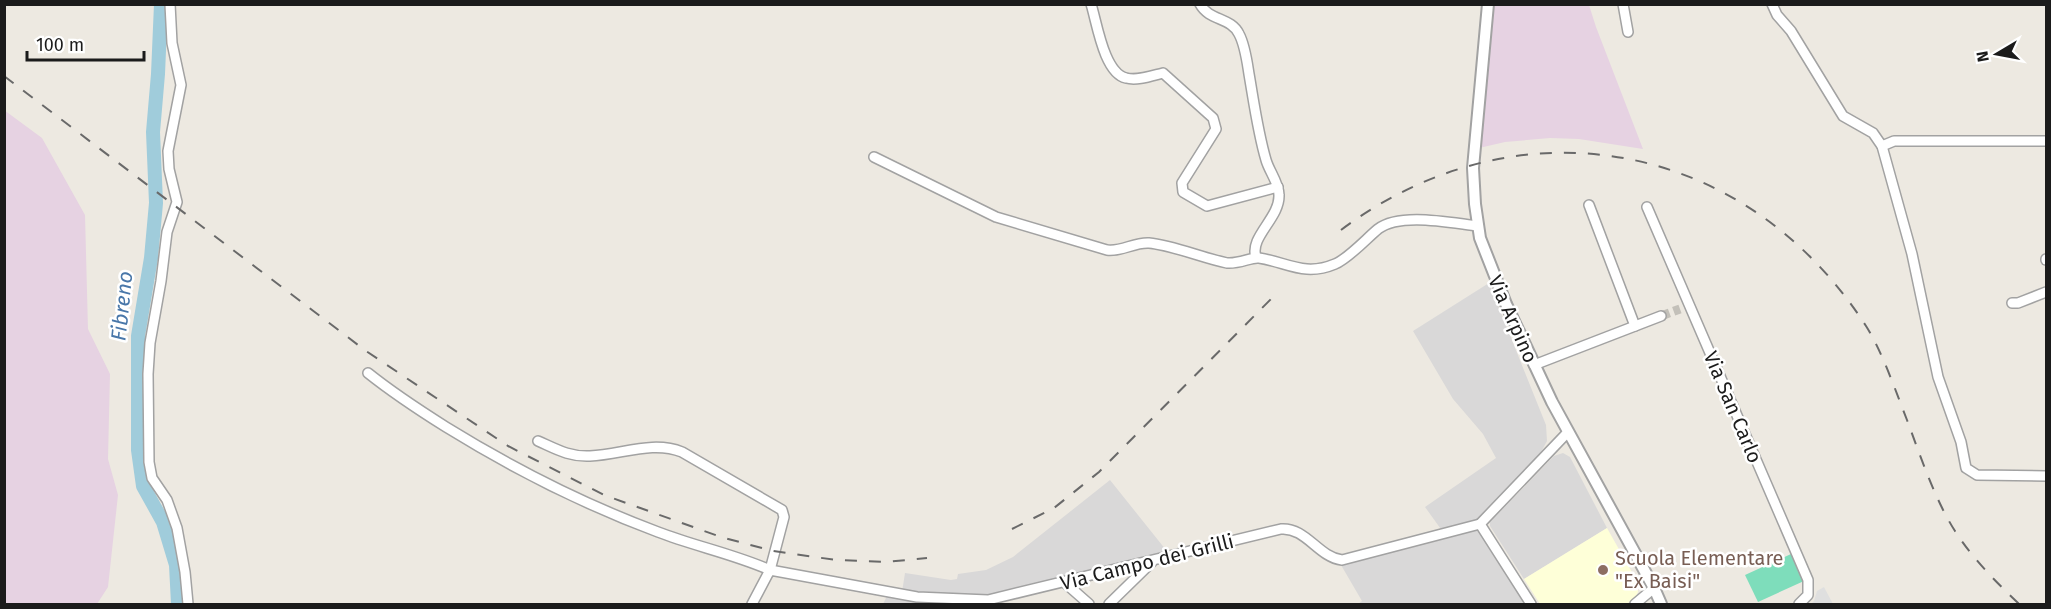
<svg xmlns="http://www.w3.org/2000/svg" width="2051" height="609" font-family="'Fira Sans',sans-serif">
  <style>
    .residential { fill: #d9d8d8 }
    .industrial { fill: #e6d2e2 }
    .education { fill: #feffd8 }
    .pitch { fill: #7eddbb }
    .parking { fill: #dfdfdf }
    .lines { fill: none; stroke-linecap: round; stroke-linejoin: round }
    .river { stroke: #a0ccdb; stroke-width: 14 }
    .minor-tunnel { stroke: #c3c0b9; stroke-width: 9; stroke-dasharray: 9 4.5; stroke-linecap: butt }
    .minor-casing { stroke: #a2a2a2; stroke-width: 12 }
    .tertiary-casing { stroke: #a2a2a2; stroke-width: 14 }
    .minor { stroke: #fff; stroke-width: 9 }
    .tertiary { stroke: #fff; stroke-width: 10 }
    .rail { stroke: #696969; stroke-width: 2; stroke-dasharray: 12 12; stroke-linecap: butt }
    .education-dot { fill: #8d6e63; stroke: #fff; stroke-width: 2 }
    .labels { text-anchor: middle; stroke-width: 5; stroke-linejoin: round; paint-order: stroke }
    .street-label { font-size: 20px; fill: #1b1b1b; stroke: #fff }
    .education-label { font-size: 20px; fill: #785e54; stroke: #fff; text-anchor: start }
    .water-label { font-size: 21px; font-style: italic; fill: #4977a9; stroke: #fff }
  </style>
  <rect width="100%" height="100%" fill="#ede9e1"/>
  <g class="residential">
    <path d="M 1489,283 L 1546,425 L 1547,441 L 1541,452 L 1479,522 L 1443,532 L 1425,507 L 1496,458 L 1483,434 L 1453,399 L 1413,331 Z"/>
    <path d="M 1563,453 L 1570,457 L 1607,528 L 1524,579 L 1490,526 L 1490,522 L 1554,456 Z"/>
    <path d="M 1110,480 L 1170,555 L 988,598 L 902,592 L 905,573 L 951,580 L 957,579 L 958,574 L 986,570 L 1013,557 Z"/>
    <path d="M 1478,527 L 1528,604 L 1358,604 L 1362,601 L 1341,565 Z"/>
    <path d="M 888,594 L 996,600 L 997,604 L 883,604 Z"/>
  </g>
  <g class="industrial">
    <path d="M 1492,5 L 1589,5 L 1596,27 L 1643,149 L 1579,139 L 1550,138 L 1505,142 L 1479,148 Z"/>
    <path d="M 4,110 L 42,138 L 85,215 L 88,329 L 110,374 L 108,459 L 118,495 L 108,587 L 97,604 L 5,604 Z"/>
  </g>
  <path class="education" d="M 1607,528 L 1638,583 L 1638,592 L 1636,596 L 1627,604 L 1540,604 L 1524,579 Z"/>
  <path class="pitch" d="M 1791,554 L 1804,581 L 1758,602 L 1745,575 Z"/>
  <path class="parking" d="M 1824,587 L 1833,604 L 1811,604 L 1814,601 L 1817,591 Z"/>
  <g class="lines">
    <path class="river" d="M 161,4 L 158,74 L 153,132 L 156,203 L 151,258 L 138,336 L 138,450 L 143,486 L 163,522 L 176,565 L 178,604"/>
    <path class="minor-tunnel" d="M 1661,316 L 1680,309"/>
    <defs>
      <g id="minor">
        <path d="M 170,4 L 172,43 L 181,85 L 168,151 L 169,169 L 177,202 L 167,232 L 161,281 L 150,343 L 148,374 L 149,462 L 152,478 L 167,500 L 177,528 L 185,572 L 188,604"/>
        <path d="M 1091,4 C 1097,23 1104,73 1126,78 C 1137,81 1151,76 1163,73 L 1213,118 L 1216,129 L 1182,183 L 1183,192 L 1207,206 L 1278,187"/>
        <path d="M 1200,4 C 1209,21 1231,17 1239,34 C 1245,45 1247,61 1249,74 C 1254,103 1258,133 1266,160 C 1269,171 1279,183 1279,195 C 1280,218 1249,237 1256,257"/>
        <path d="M 1623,4 L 1628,32"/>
        <path d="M 1772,4 L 1777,15 L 1791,31 L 1843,116 L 1873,133 L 1882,146 L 1912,254 L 1938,377 L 1961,442 L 1966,468 L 1977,475 L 2046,476"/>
        <path d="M 1882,146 L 1894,141 L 2046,141"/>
        <path d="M 874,157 L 996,217 L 1107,250 C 1122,252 1134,242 1149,243 C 1172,245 1203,258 1227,263 C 1240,264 1251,257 1259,258 C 1287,262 1304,277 1335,264 C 1348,259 1367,238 1378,229 C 1400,212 1451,223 1478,226"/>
        <path d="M 1589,205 L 1635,326"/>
        <path d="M 1647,207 L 1808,580 L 1808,595 L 1799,604"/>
        <path d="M 2046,259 L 2046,260"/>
        <path d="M 2012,303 L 2018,303 L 2046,292"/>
        <path d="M 1534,365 L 1661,316"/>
        <path d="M 368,373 C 393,393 419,410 446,427 C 514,469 583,504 658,532 C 694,546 734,554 770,570 L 784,517 L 782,510 L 682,452 C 652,440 621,455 590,456 C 569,457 556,449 538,441"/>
        <path d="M 1064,582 L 1089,604"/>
        <path d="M 752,604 L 770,570 L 917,597 L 988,600 L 1281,529 C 1306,527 1318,557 1342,560 L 1480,524"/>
        <path d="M 1109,604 L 1152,562"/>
        <path d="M 1531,604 L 1480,524 L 1568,432"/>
        <path d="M 1635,604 L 1654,588"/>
      </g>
      <path id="tertiary" d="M 1488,4 L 1473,168 L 1475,204 L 1480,238 L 1506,304 L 1552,402 L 1654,588 L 1661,604"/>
    </defs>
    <use href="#minor" class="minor-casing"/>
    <use href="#tertiary" class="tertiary-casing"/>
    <use href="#minor" class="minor"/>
    <use href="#tertiary" class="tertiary"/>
    <g class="rail">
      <path d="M 4,76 L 366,351 L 508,446 L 604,495 L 721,537 L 773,551 L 836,560 L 886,562 L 927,558"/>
      <path d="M 1341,230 C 1519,97 1746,140 1866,326 C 1882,351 1896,392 1907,420 C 1920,455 1935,500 1955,531 C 1973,559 1996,582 2019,604"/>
      <path d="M 1012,529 L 1054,508 L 1099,472 L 1277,293"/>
    </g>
  </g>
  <circle class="education-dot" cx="1603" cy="570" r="6"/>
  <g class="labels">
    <g class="street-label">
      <text transform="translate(1513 319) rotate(66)" y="7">Via Arpino</text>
      <text transform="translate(1733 407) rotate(67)" y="7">Via San Carlo</text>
      <text transform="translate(1147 562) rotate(-14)" y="7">Via Campo dei Grilli</text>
    </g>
    <g class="education-label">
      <text x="1615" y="565">Scuola Elementare<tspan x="1615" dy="23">"Ex Baisi"</tspan></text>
    </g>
    <g class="water-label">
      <text transform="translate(122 306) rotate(-84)" y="7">Fibreno</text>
    </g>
  </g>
  <rect width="2051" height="609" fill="none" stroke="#1b1b1b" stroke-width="12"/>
  <g transform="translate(1997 54) rotate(260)" stroke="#ffffff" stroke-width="4.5" paint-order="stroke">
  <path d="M0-4.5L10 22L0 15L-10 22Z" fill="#1b1b1b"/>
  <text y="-9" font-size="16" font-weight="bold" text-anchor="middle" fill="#1b1b1b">N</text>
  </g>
  <path d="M27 51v9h117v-9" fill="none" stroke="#1b1b1b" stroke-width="3"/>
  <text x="36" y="51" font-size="18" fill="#1b1b1b" stroke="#ffffff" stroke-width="4.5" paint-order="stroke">100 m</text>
</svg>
